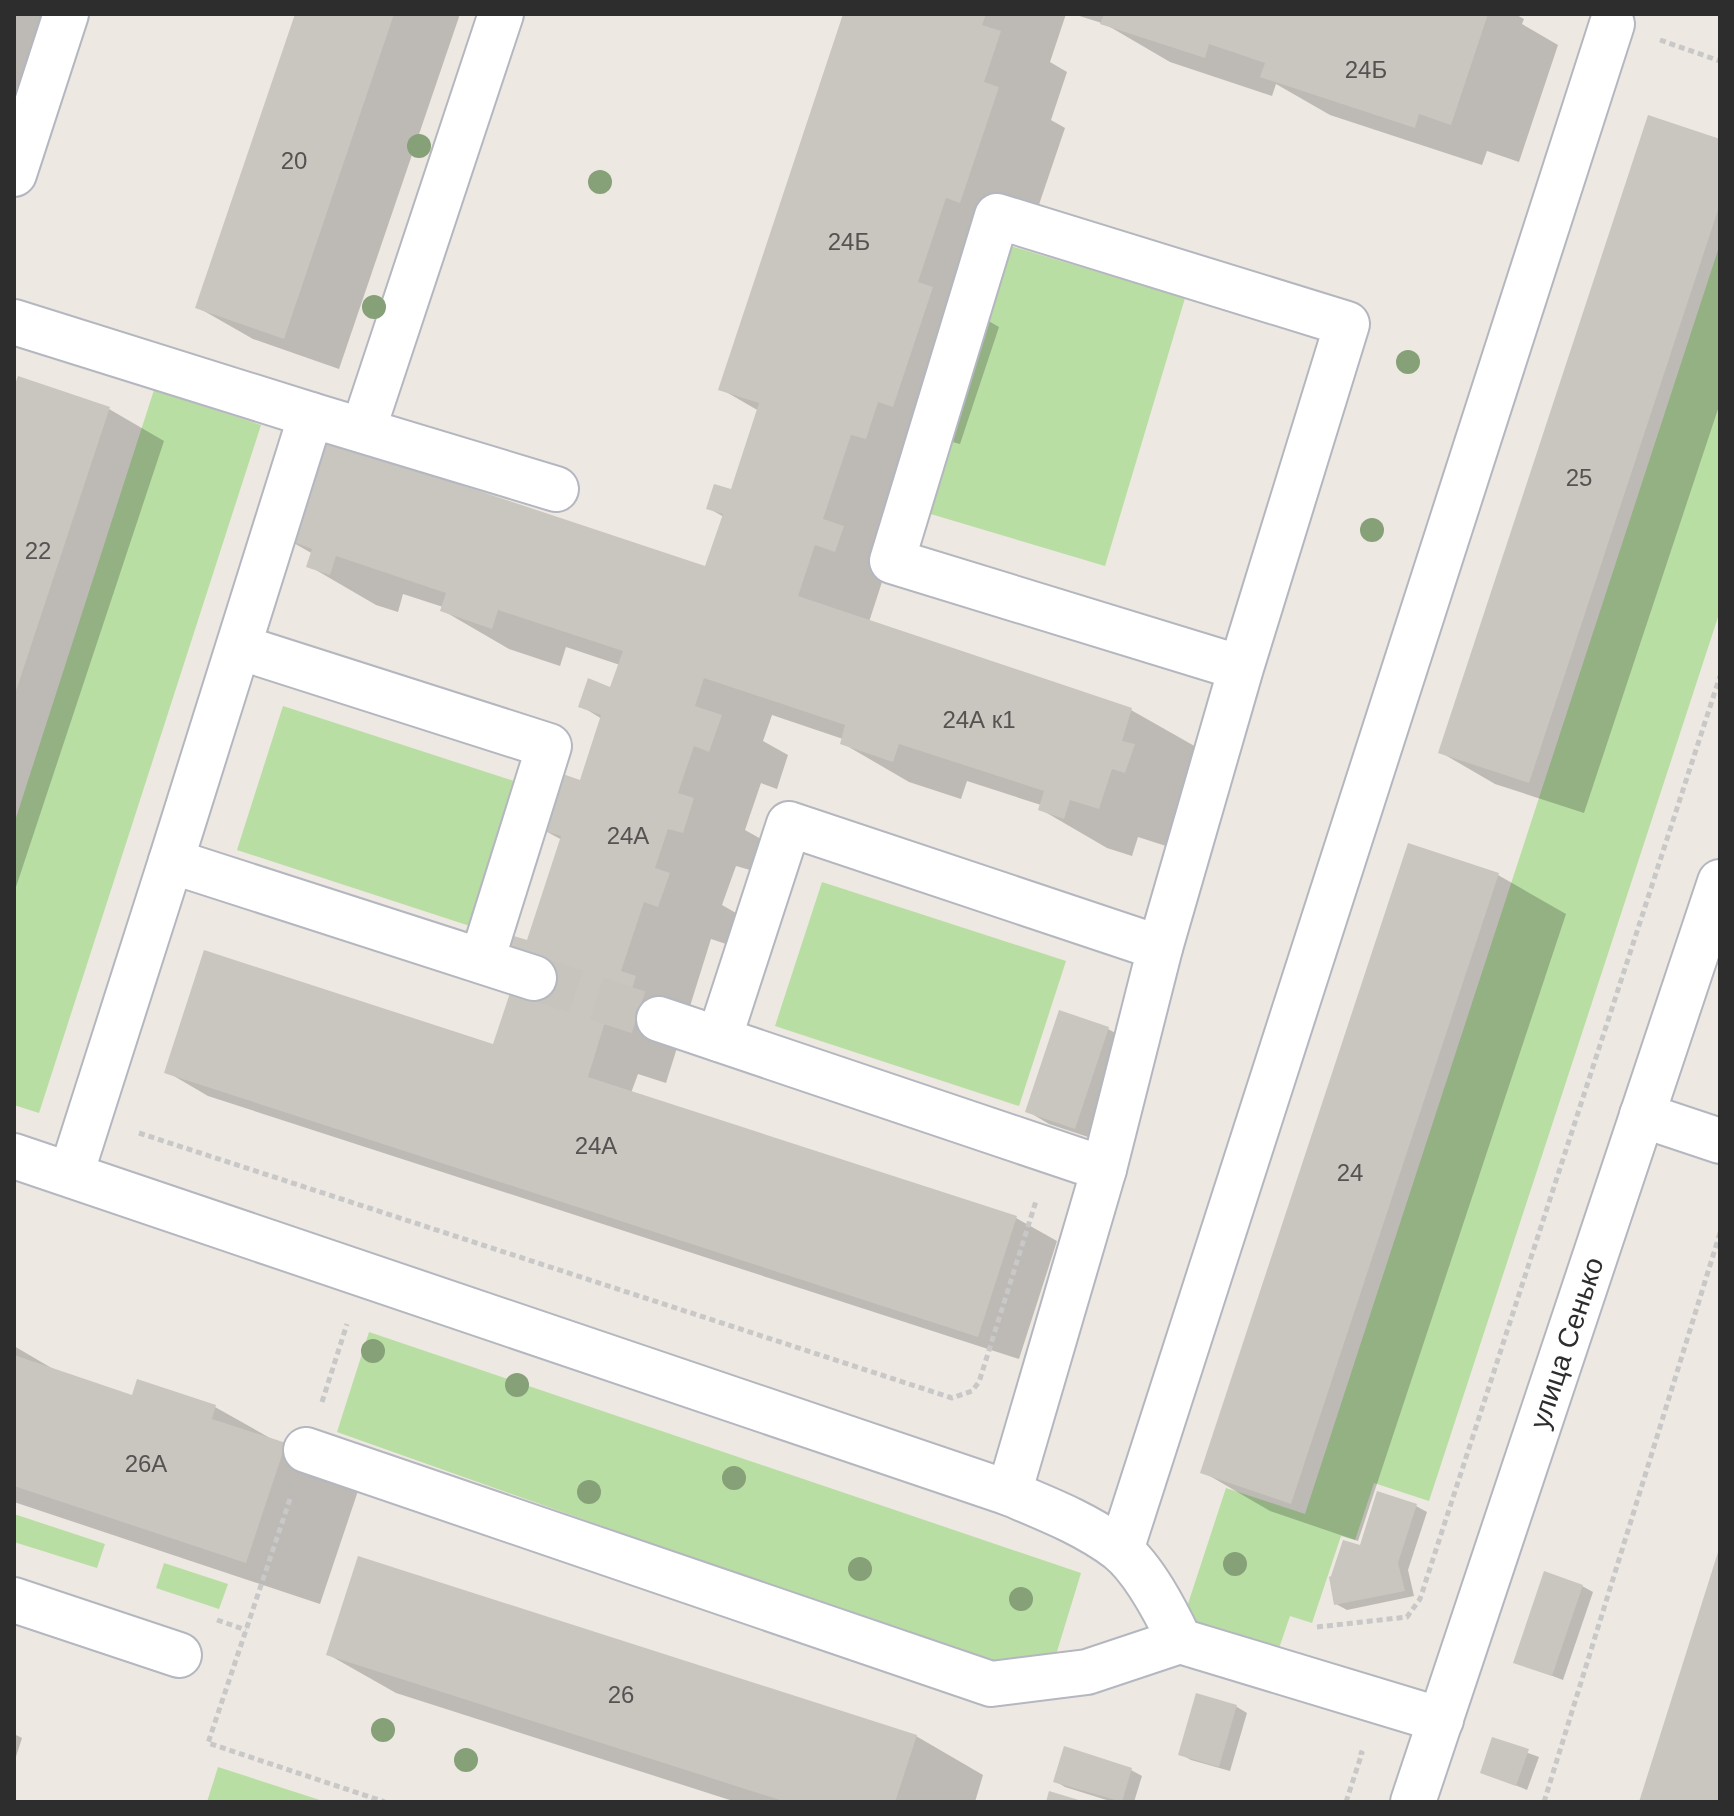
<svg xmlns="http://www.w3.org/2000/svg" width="1734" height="1816" font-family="Arial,sans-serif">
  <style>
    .green { fill: #b8dea3 }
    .shadow { fill: #0003 }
    .building { fill: #c9c6bf }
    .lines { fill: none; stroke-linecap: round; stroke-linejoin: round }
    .minor-tunnel { stroke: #c7c3bd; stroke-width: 44; stroke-dasharray: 44 22; stroke-linecap: butt }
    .minor-casing { stroke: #b4b7bf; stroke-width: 48 }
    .path { stroke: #c8c8c8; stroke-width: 5; stroke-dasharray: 6 4; stroke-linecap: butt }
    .minor { stroke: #fff; stroke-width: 44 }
    .tree { fill: #86a078 }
    .labels { text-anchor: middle; stroke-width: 8; stroke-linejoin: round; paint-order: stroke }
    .number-label { font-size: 24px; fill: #545352 }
    .street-label { font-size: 28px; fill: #2d2d2d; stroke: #fff }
  </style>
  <rect width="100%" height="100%" fill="#ede8e1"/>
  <g class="green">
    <path d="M 1004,244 L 1185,298 L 1105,566 L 924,512 Z"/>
    <path d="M 1720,244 L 1720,611 L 1429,1501 L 1374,1483 L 1355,1540 L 1341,1536 L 1312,1623 L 1290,1616 L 1276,1657 L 1181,1625 L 1226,1488 L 1305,1514 Z"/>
    <path d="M 154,390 L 261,425 L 39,1113 L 14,1105 L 14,824 Z"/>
    <path d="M 283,706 L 520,783 L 473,927 L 237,850 Z"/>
    <path d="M 822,882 L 1066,961 L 1019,1106 L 775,1026 Z"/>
    <path d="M 369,1332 L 1081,1573 L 1047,1684 L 337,1432 Z"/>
    <path d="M 14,1514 L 105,1544 L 97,1568 L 14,1542 Z"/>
    <path d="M 164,1563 L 228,1584 L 219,1609 L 156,1588 Z"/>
    <path d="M 218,1767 L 326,1802 L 207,1802 Z"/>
  </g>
  <g class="shadow">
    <path d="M 14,14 L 57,14 L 14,139 Z"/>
    <path d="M 297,14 L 460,14 L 339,369 L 253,339 L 197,307 Z"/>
    <path d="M 845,14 L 1066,14 L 1050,62 L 1067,72 L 1051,120 L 1065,128 L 1027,240 L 1013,236 L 985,319 L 999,327 L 960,444 L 945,440 L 903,589 L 882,582 L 869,622 L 1131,710 L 1198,748 L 1166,846 L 1138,837 L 1132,856 L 1107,848 L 1040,809 L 1041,805 L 967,781 L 961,799 L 909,782 L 842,743 L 843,739 L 772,715 L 763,741 L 788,755 L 777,789 L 761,783 L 745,830 L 761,839 L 750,870 L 736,866 L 722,905 L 736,913 L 726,944 L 711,939 L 666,1083 L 638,1074 L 631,1093 L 1016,1218 L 1057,1241 L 1019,1359 L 208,1096 L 167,1072 L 494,1047 L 562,840 L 540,828 L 581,782 L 602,719 L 581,706 L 612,689 L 620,665 L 566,647 L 560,666 L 509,649 L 442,610 L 443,607 L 403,594 L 398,612 L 376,605 L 309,566 L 313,554 L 285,538 L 707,568 L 724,517 L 708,508 L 732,491 L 759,411 L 721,389 Z"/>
    <path d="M 1073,14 L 1515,14 L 1524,19 L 1522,24 L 1558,45 L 1519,162 L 1487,151 L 1482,165 L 1330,115 L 1276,84 L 1272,96 L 1170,62 L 1105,24 Z"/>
    <path d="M 1720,141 L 1720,403 L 1584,813 L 1495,784 L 1440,752 Z"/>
    <path d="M 19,378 L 109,409 L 164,441 L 14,893 L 14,393 Z"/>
    <path d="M 1409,845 L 1498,875 L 1566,914 L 1358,1541 L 1270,1511 L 1203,1472 Z"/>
    <path d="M 1108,1029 L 1130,1041 L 1097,1140 L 1049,1124 L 1027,1111 Z"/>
    <path d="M 14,1346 L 60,1373 L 133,1397 L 138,1381 L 215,1407 L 359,1488 L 320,1604 L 14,1502 Z"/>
    <path d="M 1416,1506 L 1427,1512 L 1408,1570 L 1414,1596 L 1347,1610 L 1336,1604 L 1361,1548 Z"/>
    <path d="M 1720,1554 L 1720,1802 L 1641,1802 Z"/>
    <path d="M 1582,1586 L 1593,1592 L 1563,1680 L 1516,1662 Z"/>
    <path d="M 329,1655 L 916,1736 L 983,1775 L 975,1802 L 736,1802 L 396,1693 Z"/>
    <path d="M 1197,1696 L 1237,1707 L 1247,1713 L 1230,1771 L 1191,1760 L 1180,1754 Z"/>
    <path d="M 14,1734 L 22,1738 L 14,1763 Z"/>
    <path d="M 1493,1740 L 1539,1757 L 1527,1790 L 1483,1772 Z"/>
    <path d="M 1065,1748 L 1131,1770 L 1142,1776 L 1134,1802 L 1113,1802 L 1065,1787 L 1055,1781 Z"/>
  </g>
  <g class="building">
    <path d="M 295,14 L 394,14 L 284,339 L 195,308 Z"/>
    <path d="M 843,14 L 986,14 L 982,25 L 1001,31 L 984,82 L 999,87 L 960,203 L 946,198 L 918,282 L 933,287 L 893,407 L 878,402 L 866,439 L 851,435 L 823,519 L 844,526 L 835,552 L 815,545 L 798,596 L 1132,708 L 1122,741 L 1135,744 L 1125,773 L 1112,769 L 1099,809 L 1070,800 L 1064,819 L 1038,810 L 1044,791 L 899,744 L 893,762 L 840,744 L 845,725 L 704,678 L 695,706 L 722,715 L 709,752 L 694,746 L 678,793 L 694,798 L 683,833 L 668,829 L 655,868 L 670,873 L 658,907 L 644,902 L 621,971 L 636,976 L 628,1001 L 613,996 L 588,1077 L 1017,1216 L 978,1337 L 164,1073 L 204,950 L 493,1044 L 517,972 L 504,933 L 527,940 L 561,836 L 538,829 L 557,772 L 580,780 L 601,715 L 578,707 L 588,678 L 610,687 L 623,651 L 498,610 L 492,629 L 440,611 L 446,593 L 336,556 L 330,575 L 306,567 L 312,549 L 283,538 L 320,438 L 705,566 L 723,514 L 706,509 L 714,484 L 731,489 L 759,403 L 718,390 Z"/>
    <path d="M 1104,14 L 1488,14 L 1451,125 L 1419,114 L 1415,128 L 1260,77 L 1265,63 L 1209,44 L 1205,58 L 1100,24 Z"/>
    <path d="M 1648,115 L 1720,139 L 1720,204 L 1529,783 L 1438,753 Z"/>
    <path d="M 18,376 L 110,407 L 15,694 L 14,387 Z"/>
    <path d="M 1408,843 L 1499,873 L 1291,1504 L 1200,1473 Z"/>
    <path d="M 1059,1010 L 1109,1027 L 1075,1129 L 1025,1112 Z"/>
    <path d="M 14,1355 L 132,1395 L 137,1379 L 216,1405 L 212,1419 L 286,1443 L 246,1563 L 14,1486 Z"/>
    <path d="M 1377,1491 L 1417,1504 L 1398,1563 L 1405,1591 L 1334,1605 L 1329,1577 L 1331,1576 L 1343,1540 L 1360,1545 Z"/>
    <path d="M 1719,1549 L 1720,1802 L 1639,1802 Z"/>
    <path d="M 358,1556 L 917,1735 L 895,1802 L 786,1802 L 326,1655 Z"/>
    <path d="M 1544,1571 L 1583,1585 L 1552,1676 L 1513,1663 Z"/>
    <path d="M 1196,1693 L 1237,1705 L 1219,1767 L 1178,1755 Z"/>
    <path d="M 1492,1737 L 1529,1749 L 1516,1786 L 1480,1773 Z"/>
    <path d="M 1064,1746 L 1132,1768 L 1122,1802 L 1053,1782 Z"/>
    <path d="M 1049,1791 L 1082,1801 L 1082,1802 L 1046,1802 Z"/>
  </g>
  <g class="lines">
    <path class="minor-tunnel" d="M 534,978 L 659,1019"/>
    <defs>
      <g id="minor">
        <path d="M 14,174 L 66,14"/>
        <path d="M 14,322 L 311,415"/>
        <path d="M 363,430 L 501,14"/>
        <path d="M 239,647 L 549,746 L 482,960"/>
        <path d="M 171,861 L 311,415 L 556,489"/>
        <path d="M 659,1019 L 1104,1169 L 1009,1493"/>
        <path d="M 719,1039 L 789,824 L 1160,948"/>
        <path d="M 1642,1115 L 1720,1141"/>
        <path d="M 14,1156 L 1009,1493 C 1047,1509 1086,1524 1119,1549 C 1144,1569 1166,1612 1180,1641 L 1441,1720"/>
        <path d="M 1104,1169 L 1160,948 L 1241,668 L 1347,324 L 997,216 L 892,561 L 1241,668"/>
        <path d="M 71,1174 L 171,861 L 534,978"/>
        <path d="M 306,1450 L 991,1684 L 1087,1672 L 1180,1641"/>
        <path d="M 1121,1550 L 1612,24"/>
        <path d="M 14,1600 L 179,1655"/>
        <path id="s1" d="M 1413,1802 L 1720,882"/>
      </g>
    </defs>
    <use href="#minor" class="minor-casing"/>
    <g class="path">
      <path d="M 1660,40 L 1720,61"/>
      <path d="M 139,1133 L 952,1398 L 972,1391 L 979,1382 L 1036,1201"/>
      <path d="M 322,1402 L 347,1324"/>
      <path d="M 290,1499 L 208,1743 L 385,1802"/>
      <path d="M 217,1620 L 246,1630"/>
      <path d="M 1317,1627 L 1407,1617 L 1420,1599 L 1720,676"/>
      <path d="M 1346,1802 L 1362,1753 L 1359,1752"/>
      <path d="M 1544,1802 L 1720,1233"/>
    </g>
    <use href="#minor" class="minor"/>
  </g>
  <g class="tree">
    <circle cx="419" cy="146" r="12"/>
    <circle cx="600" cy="182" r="12"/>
    <circle cx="374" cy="307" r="12"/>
    <circle cx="1408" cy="362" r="12"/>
    <circle cx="1372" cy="530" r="12"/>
    <circle cx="373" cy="1351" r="12"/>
    <circle cx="517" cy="1385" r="12"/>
    <circle cx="734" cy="1478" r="12"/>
    <circle cx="589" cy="1492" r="12"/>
    <circle cx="1235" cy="1564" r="12"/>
    <circle cx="860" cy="1569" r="12"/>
    <circle cx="1021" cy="1599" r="12"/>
    <circle cx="383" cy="1730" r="12"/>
    <circle cx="466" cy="1760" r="12"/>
  </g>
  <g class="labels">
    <g class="number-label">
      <text x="1366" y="78">24Б</text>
      <text x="294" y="169">20</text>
      <text x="849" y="250">24Б</text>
      <text x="1579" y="486">25</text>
      <text x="38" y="559">22</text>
      <text x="979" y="728">24А к1</text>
      <text x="628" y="844">24А</text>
      <text x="596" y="1154">24А</text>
      <text x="1350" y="1181">24</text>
      <text x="146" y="1472">26А</text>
      <text x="621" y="1703">26</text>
    </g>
    <g class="street-label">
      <text dy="10" stroke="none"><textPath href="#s1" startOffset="484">улица Сенько</textPath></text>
    </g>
  </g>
  <rect width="1734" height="1816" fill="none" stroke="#2d2d2d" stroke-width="32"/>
</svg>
